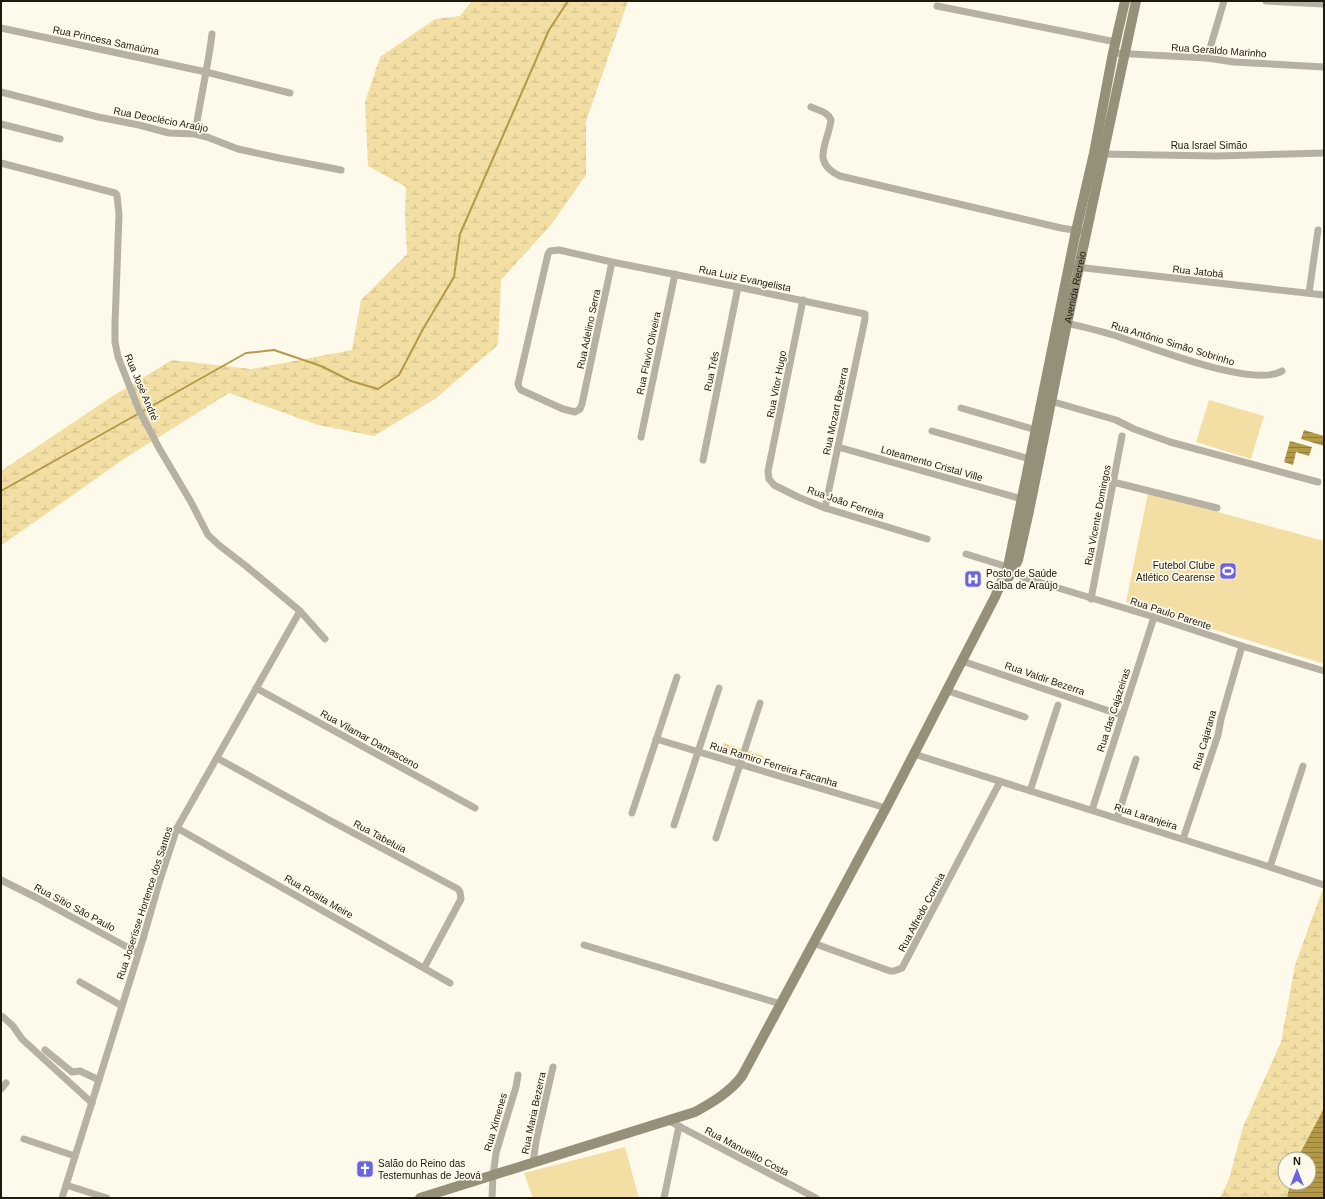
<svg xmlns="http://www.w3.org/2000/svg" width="1325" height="1199" font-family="Helvetica,sans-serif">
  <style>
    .grass { fill: #f3dfa4 }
    .wetland { fill: url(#wetland-marsh) }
    .park { fill: url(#park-tufts) }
    .water { fill: url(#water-rules) }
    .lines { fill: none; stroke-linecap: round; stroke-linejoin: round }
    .stream { stroke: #b49946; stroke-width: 2 }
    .street { stroke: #b6b1a3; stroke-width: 7 }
    .secondary { stroke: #968f7a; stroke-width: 10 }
    .labels { text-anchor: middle; stroke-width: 3.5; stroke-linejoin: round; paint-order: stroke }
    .street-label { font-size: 10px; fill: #1d190c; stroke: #fdf9eb }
    .poi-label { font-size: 10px; fill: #1d190c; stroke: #fdf9eb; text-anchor: start }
  </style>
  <defs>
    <pattern id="wetland-marsh" width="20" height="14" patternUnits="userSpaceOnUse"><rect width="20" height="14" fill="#f3dfa4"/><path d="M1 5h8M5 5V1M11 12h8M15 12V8" fill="none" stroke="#d0bf8c"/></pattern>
    <pattern id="park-tufts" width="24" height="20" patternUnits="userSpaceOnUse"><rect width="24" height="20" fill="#f3dfa4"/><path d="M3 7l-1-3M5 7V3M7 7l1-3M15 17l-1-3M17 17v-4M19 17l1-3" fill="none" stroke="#d0bf8c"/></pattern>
    <pattern id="water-rules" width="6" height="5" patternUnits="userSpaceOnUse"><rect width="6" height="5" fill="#b49946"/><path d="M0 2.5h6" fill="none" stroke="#927c39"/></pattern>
  </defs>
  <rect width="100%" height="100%" fill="#fdf9eb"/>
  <g class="grass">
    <path d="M 1209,400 L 1264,416 L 1251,459 L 1196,442 Z"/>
    <path d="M 1148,493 L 1324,541 L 1324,664 L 1126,602 Z"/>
    <path d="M 749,750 L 764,756 L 762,763 L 746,758 Z"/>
    <path d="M 625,1147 L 639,1198 L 533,1198 L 524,1173 Z"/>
  </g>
  <g class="wetland">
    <path d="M 472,1 L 628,1 L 586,121 L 586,175 L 550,226 L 501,280 L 498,345 L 435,399 L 374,436 L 318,425 L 229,393 L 124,459 L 2,545 L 1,471 L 111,397 L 172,360 L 251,369 L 352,350 L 361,300 L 407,254 L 405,215 L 406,187 L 368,166 L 365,102 L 380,57 L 435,19 L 460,16 Z"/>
    <path d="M 1322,891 L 1324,891 L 1324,1108 L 1297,1159 L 1285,1159 L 1285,1183 L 1290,1183 L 1287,1198 L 1220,1198 L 1229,1179 L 1243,1127 L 1281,1042 L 1295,965 Z"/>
  </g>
  <path class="park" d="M 724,743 L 742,749 L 739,757 L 721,751 Z"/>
  <g class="water">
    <path d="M 1304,430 L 1324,436 L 1324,446 L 1301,439 Z"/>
    <path d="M 1290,441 L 1312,447 L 1309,456 L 1296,452 L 1293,465 L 1284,462 Z"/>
    <path d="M 1324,1108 L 1324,1198 L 1287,1198 L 1290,1183 L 1309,1183 L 1309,1159 L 1297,1159 Z"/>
  </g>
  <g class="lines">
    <path class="stream" d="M 1,491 L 246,353 L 274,350 L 321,366 L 351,381 L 378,389 L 399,375 L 423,329 L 454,277 L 460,234 L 549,30 L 568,1"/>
    <g class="street">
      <path d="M 1266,1 L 1324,4"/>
      <path d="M 937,6 L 1116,42"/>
      <path d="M 1,28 L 206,72 L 290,93"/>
      <path d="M 1113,53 L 1207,58 L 1234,62 L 1324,67"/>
      <path d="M 1207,58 L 1224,1"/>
      <path d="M 1,92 L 98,117 L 139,125 L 169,133 L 195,134 L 207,137 L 238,149 L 279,158 L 341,170"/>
      <path d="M 811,107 C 818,110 828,112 831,120 C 828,144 810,162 840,176 L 1061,228 L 1086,232"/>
      <path d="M 1,124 L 60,139"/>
      <path d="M 195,134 C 200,100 208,67 212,34"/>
      <path d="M 1100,154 L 1216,156 L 1324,153"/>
      <path d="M 1,163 L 115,193 L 117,195 L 119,215 L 115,324 L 115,342 L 118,357 L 139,410 L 159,448 L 191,502 L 208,535 L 220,546 L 246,566 L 300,611 L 325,639"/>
      <path d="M 612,262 L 559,250 L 550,251 L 548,254 L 518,384 L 519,387 L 521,390 L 563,409 L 575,412 L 580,409 L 582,404 L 612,262 L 738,287 L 865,314 L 865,319 L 825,508"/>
      <path d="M 1076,267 L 1324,295"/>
      <path d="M 1309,293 L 1318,230"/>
      <path d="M 803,300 L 768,471 L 769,479 L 774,485 L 798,497 L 825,508 L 927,539"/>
      <path d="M 1062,322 C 1079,326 1097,330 1113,335 C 1147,345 1252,389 1282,371"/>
      <path d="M 1047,400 L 1116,420 L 1134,429 L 1170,442 L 1318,482"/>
      <path d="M 961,408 L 1036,430"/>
      <path d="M 932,431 L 1030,459"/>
      <path d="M 641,437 L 675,274"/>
      <path d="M 838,447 L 1022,499"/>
      <path d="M 703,460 L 738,287"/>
      <path d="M 1113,482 L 1217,508"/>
      <path d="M 966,554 L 1008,567"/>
      <path d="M 1013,572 L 1022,577 L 1154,617 L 1242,646 L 1324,671"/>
      <path d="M 1091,599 L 1122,436"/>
      <path d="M 962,661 L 1121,715"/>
      <path d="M 256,688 L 475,808"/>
      <path d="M 948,691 L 1025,717"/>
      <path d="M 656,739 L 886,808"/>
      <path d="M 914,754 L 1270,867 L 1303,766"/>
      <path d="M 217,758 L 331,821 L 458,889 L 460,892 L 461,899 L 424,968"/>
      <path d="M 1030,791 L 1058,705"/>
      <path d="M 1092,810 L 1154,617"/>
      <path d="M 632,813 L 677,677"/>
      <path d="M 1117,818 L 1136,759"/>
      <path d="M 674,825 L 719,688"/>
      <path d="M 177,828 L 450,983"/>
      <path d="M 716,838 L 760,703"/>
      <path d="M 1183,839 L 1218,735 L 1221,719 L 1242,646"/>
      <path d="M 1270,867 L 1324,885"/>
      <path d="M 1,880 L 37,898 L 138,953"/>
      <path d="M 813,943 L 890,971 L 894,971 L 902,968 L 1000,782"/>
      <path d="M 584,945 L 781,1004"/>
      <path d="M 80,982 L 122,1006"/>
      <path d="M 3,1017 L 13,1026 L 22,1039 L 92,1103"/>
      <path d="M 45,1050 L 72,1072 L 80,1071 L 99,1080"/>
      <path d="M 1,1089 L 6,1083"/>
      <path d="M 669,1121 L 816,1198"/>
      <path d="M 24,1139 L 75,1156"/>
      <path d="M 533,1163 L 536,1141 L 553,1067"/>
      <path d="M 66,1185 L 107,1198"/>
      <path d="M 62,1198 L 143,939 L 159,883 L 177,828 L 300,611"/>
      <path d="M 492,1198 L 493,1176 L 496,1153 L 516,1087 L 518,1075"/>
      <path d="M 664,1198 L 679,1126"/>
    </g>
    <g class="secondary">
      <path id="s1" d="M 1009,577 L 1018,560 L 1029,511 L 1067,323 L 1136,1"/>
      <path d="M 420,1198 L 695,1112 C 713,1102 730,1092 742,1076 L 886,808 L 995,597 L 1008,567 L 1076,231 L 1094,153 L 1113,53 L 1125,1"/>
    </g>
  </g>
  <defs>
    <symbol id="stadium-square" viewBox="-11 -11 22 22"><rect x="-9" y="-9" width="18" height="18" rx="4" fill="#6b66e0" stroke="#fdf9eb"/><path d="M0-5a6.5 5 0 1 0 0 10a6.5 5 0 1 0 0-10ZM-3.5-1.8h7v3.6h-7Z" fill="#fff"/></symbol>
    <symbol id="hospital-square" viewBox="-11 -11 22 22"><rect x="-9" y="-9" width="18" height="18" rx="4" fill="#6b66e0" stroke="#fdf9eb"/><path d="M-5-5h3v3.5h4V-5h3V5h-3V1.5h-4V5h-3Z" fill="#fff"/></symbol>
    <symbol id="church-square" viewBox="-11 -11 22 22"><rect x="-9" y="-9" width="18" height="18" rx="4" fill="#6b66e0" stroke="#fdf9eb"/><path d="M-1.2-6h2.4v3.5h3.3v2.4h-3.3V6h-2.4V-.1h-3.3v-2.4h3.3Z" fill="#fff"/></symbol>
  </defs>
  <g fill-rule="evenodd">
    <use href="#stadium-square" x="1218" y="561" width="20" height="20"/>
    <use href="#hospital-square" x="963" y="569" width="20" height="20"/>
    <use href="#church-square" x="355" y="1159" width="20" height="20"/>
  </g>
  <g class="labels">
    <g class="street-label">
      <text transform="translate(106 40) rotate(12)" y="4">Rua Princesa Samaúma</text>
      <text transform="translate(1219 50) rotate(4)" y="4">Rua Geraldo Marinho</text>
      <text transform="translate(161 119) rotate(11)" y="4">Rua Deoclécio Araújo</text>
      <text x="1209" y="149">Rua Israel Simão</text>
      <text transform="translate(1198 271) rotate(6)" y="4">Rua Jatobá</text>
      <text transform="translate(745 278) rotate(12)" y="4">Rua Luiz Evangelista</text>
      <text dy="4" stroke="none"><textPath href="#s1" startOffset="298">Avenida Recreio</textPath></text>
      <text transform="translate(588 329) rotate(-78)" y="4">Rua Adelino Serra</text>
      <text transform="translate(1173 343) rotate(17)" y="4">Rua Antônio Simão Sobrinho</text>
      <text transform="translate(648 353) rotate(-78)" y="4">Rua Flavio Oliveira</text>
      <text transform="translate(711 371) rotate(-78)" y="4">Rua Três</text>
      <text transform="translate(776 384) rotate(-79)" y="4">Rua Vitor Hugo</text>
      <text transform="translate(142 387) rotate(67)" y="4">Rua José André</text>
      <text transform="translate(835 411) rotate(-78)" y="4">Rua Mozart Bezerra</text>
      <text transform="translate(932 463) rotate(16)" y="4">Loteamento Cristal Ville</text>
      <text transform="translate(846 502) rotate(19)" y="4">Rua João Ferreira</text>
      <text transform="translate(1097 515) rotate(-79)" y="4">Rua Vicente Domingos</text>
      <text transform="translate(1171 613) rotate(18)" y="4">Rua Paulo Parente</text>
      <text transform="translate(1045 678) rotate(19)" y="4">Rua Valdir Bezerra</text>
      <text transform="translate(1113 710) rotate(-72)" y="4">Rua das Cajazeiras</text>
      <text transform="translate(370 739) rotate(29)" y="4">Rua Vilamar Damasceno</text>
      <text transform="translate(1204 740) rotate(-74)" y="4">Rua Cajarana</text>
      <text transform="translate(774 764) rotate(17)" y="4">Rua Ramiro Ferreira Facanha</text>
      <text transform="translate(1146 816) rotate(18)" y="4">Rua Laranjeira</text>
      <text transform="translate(380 836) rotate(28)" y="4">Rua Tabeluia</text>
      <text transform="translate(319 896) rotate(30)" y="4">Rua Rosita Meire</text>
      <text transform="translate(144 903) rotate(-72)" y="4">Rua Joserísse Hortence dos Santos</text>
      <text transform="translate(75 907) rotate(28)" y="4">Rua Sítio São Paulo</text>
      <text transform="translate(921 912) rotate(-62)" y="4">Rua Alfredo Correia</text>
      <text transform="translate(533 1113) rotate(-78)" y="4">Rua Maria Bezerra</text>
      <text transform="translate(495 1122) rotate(-74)" y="4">Rua Ximenes</text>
      <text transform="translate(747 1151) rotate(28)" y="4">Rua Manuelito Costa</text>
    </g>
    <g class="poi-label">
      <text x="1215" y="569" text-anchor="end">Futebol Clube<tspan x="1215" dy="12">Atlético Cearense</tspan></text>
      <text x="986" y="577">Posto de Saúde<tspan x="986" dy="12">Galba de Araújo</tspan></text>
      <text x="378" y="1167">Salão do Reino das<tspan x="378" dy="12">Testemunhas de Jeová</tspan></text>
    </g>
  </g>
  <rect width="1325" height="1199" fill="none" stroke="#1d190c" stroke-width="4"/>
  <g transform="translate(1297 1171)"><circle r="19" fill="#fdf9eb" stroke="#a39f92"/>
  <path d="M0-3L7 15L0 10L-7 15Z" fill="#6b66e0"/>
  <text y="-6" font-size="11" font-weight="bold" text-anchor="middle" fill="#1d190c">N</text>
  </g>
</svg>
